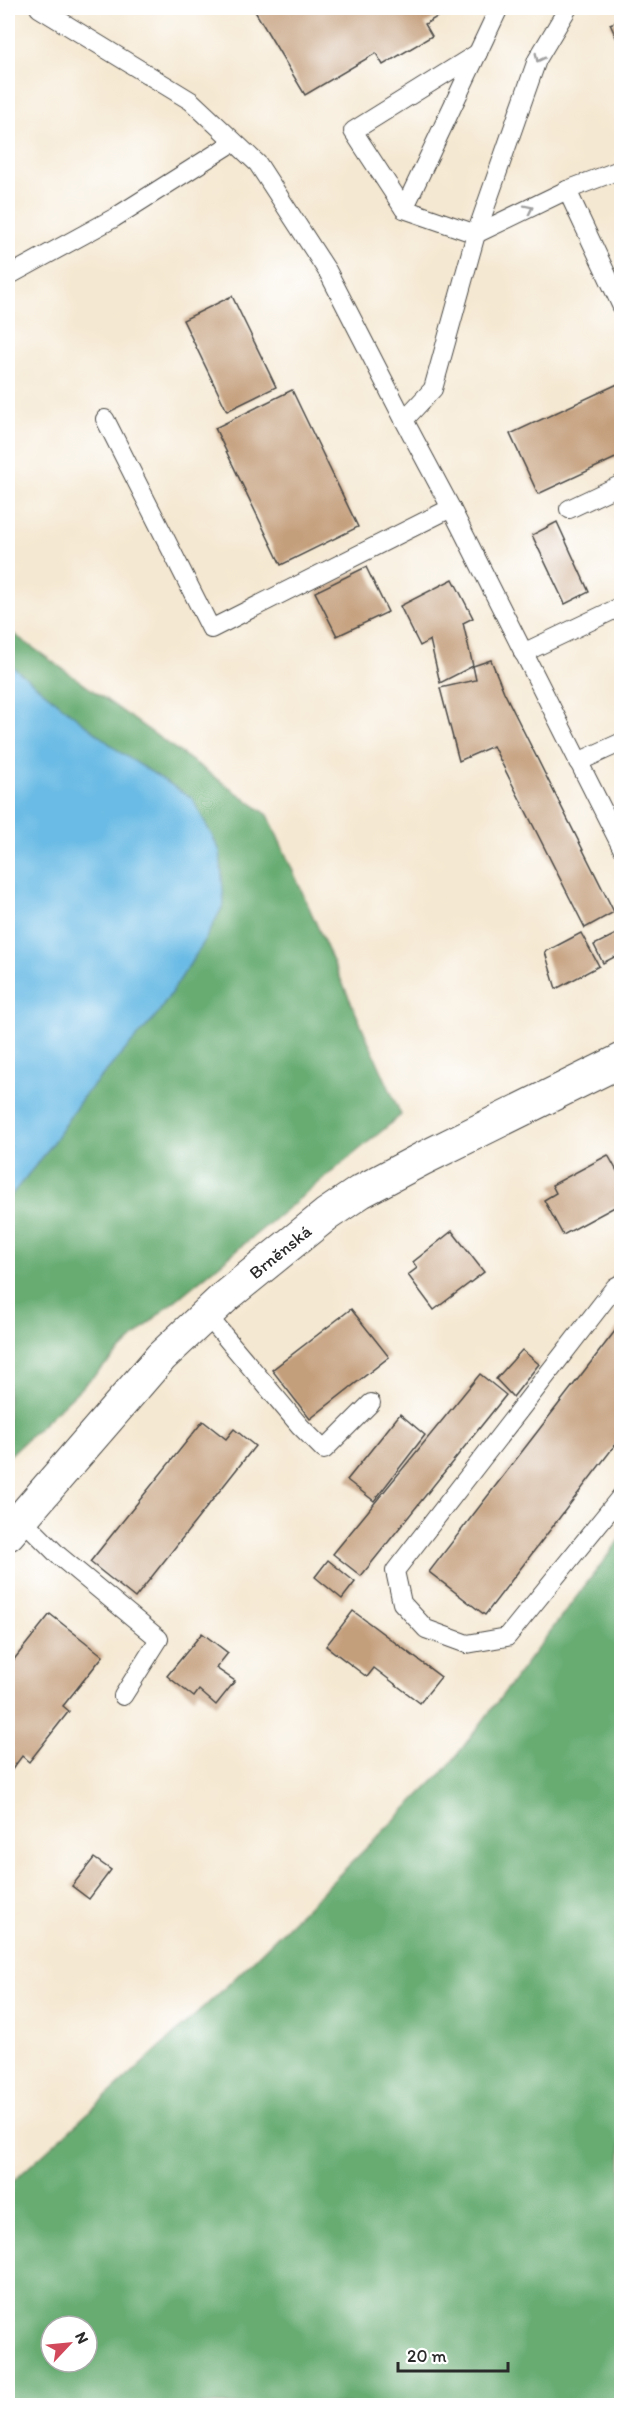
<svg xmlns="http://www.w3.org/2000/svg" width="629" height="2413" font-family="Itim,sans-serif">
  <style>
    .forest { fill: #68ac72; stroke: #4a6c4e; stroke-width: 1.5; fill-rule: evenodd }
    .water { fill: #6abbe5; stroke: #4a7388; stroke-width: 1.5 }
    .building { fill: #c49f7c }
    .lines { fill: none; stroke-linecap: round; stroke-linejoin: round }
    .lane-casing { stroke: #494744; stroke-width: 20 }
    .secondary-casing { stroke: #494744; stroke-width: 35 }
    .lane { stroke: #fff; stroke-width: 18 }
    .secondary { stroke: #fff; stroke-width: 33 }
    .oneway { stroke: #a0a0a0 }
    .labels { text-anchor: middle; stroke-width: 6; stroke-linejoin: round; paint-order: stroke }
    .street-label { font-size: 18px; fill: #2b2b2b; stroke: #fff }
  </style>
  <rect width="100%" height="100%" fill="#fff"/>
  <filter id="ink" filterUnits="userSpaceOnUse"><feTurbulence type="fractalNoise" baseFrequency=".0167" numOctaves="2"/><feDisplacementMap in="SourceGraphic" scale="12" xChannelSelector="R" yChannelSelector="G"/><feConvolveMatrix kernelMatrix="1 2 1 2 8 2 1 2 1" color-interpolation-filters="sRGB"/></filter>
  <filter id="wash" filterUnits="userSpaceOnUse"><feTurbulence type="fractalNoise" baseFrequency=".008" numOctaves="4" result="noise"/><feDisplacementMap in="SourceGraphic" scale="24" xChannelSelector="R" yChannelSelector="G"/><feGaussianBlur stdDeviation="1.35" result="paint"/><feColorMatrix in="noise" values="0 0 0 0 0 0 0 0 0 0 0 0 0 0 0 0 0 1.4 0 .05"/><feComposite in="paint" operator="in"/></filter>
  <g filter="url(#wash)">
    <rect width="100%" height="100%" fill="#f5e8d2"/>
    <g class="forest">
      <path d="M 8,630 L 268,815 L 401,1115 L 159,1314 L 8,1457 Z"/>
      <path d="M 621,1538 L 621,2405 L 8,2405 L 8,2186 L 225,1988 L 448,1767 ZM 51,2326 L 87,2326 L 87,2362 L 51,2362 Z"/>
    </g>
    <path class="water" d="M 8,663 L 121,753 L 192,798 L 220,851 L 224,904 L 201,947 L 157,1015 L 83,1097 L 45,1154 L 8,1199 Z"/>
    <g id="blocks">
      <g class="building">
        <path d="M 253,8 L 452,8 L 425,24 L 432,36 L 383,65 L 376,53 L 305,95 Z"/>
        <path d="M 622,19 L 622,50 L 610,24 Z"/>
        <path d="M 232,296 L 276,387 L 227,411 L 183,320 Z"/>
        <path d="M 622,382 L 622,455 L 538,494 L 510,434 Z"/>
        <path d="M 292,390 L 358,527 L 281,565 L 215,428 Z"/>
        <path d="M 557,522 L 589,592 L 565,604 L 532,535 Z"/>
        <path d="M 366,567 L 388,612 L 337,636 L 315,592 Z"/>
        <path d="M 453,579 L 473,618 L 463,623 L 473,666 L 440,683 L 430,640 L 420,646 L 400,606 Z"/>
        <path d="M 491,660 L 504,692 L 614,912 L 585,928 L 493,746 L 459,761 L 440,688 L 476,680 L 473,666 Z"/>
        <path d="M 622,931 L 622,953 L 603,963 L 594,945 Z"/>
        <path d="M 581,933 L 599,966 L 556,989 L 545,952 Z"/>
        <path d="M 608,1155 L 622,1180 L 622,1203 L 563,1235 L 544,1200 L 556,1193 L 552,1185 Z"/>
        <path d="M 452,1231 L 484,1272 L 434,1310 L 408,1275 L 417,1268 L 413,1262 Z"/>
        <path d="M 351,1309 L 389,1357 L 310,1419 L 272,1370 Z"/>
        <path d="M 622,1322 L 622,1436 L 485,1615 L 429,1572 Z"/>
        <path d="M 522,1350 L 539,1364 L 513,1397 L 496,1379 Z"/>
        <path d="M 480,1374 L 506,1395 L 361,1576 L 333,1554 Z"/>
        <path d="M 400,1414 L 425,1435 L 374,1501 L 347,1480 Z"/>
        <path d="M 203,1421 L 226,1439 L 234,1429 L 255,1446 L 135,1598 L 90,1562 Z"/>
        <path d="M 328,1560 L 355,1582 L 342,1599 L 315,1577 Z"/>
        <path d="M 353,1611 L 441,1677 L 420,1703 L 374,1668 L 367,1677 L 326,1646 Z"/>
        <path d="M 50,1614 L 103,1656 L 63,1706 L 69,1711 L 29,1762 L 22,1756 L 8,1775 L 8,1667 Z"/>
        <path d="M 202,1633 L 228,1653 L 216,1668 L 235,1681 L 216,1705 L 199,1690 L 194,1697 L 167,1676 Z"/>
        <path d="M 94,1858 L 111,1870 L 89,1899 L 72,1886 Z"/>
      </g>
    </g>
  </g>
  <g filter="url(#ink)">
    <use href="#blocks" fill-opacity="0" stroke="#494744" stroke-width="1.5"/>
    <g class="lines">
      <defs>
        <g id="lane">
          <path d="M 39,8 L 191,101 L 258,164 L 328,272 L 404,420"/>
          <path d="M 499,8 L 404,209 L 476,234 L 567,190 L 622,169"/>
          <path d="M 568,8 L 537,60 L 476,234 L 433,389 L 404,420 L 451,508 L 622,848"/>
          <path d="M 567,190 L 622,307"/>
          <path d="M 404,209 L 353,131 L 478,53"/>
          <path d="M 8,276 L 114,218 L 234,142"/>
          <path d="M 105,419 L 211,629 L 451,508"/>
          <path d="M 569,509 L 622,484"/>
          <path d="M 523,653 L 622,606"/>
          <path d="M 578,762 L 622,742"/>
          <path d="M 622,1283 L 615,1287 L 395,1571 L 402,1603 L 426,1629 L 467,1644 L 507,1637 L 622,1495"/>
          <path d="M 206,1314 L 300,1426 L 324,1450 L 371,1403"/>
          <path d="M 21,1518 L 59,1556 L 159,1639 L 123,1696"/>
        </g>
        <g id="secondary">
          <path id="s1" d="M 8,1534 L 161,1357 L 226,1296 L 326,1215 L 360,1192 L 422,1159 L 622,1060"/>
        </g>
      </defs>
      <use href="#lane" class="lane-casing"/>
      <use href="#secondary" class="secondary-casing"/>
      <use href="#lane" class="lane"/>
      <use href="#secondary" class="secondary"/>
    </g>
    <defs><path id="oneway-chevron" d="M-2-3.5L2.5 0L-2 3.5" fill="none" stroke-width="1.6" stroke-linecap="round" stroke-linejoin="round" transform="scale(1.5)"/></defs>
    <g class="oneway">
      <use href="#oneway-chevron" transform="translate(539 58) rotate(117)"/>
      <use href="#oneway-chevron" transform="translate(529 209) rotate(-26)"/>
    </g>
  </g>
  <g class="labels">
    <g class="street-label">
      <text dy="6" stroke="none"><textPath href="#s1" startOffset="393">Brněnská</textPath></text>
    </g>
  </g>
  <rect width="629" height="2413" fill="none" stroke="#fff" stroke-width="30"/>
  <g transform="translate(69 2344) rotate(64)"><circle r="28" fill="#ffffff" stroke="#aaaaaa" stroke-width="1.5"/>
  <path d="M0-4.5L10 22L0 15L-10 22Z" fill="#d1495b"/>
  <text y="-9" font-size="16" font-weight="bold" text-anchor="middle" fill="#2b2b2b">N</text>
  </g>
  <path d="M398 2362v9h110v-9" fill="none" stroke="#2b2b2b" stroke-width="3"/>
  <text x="407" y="2362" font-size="18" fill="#2b2b2b" stroke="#ffffff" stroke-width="4.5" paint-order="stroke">20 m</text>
</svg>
